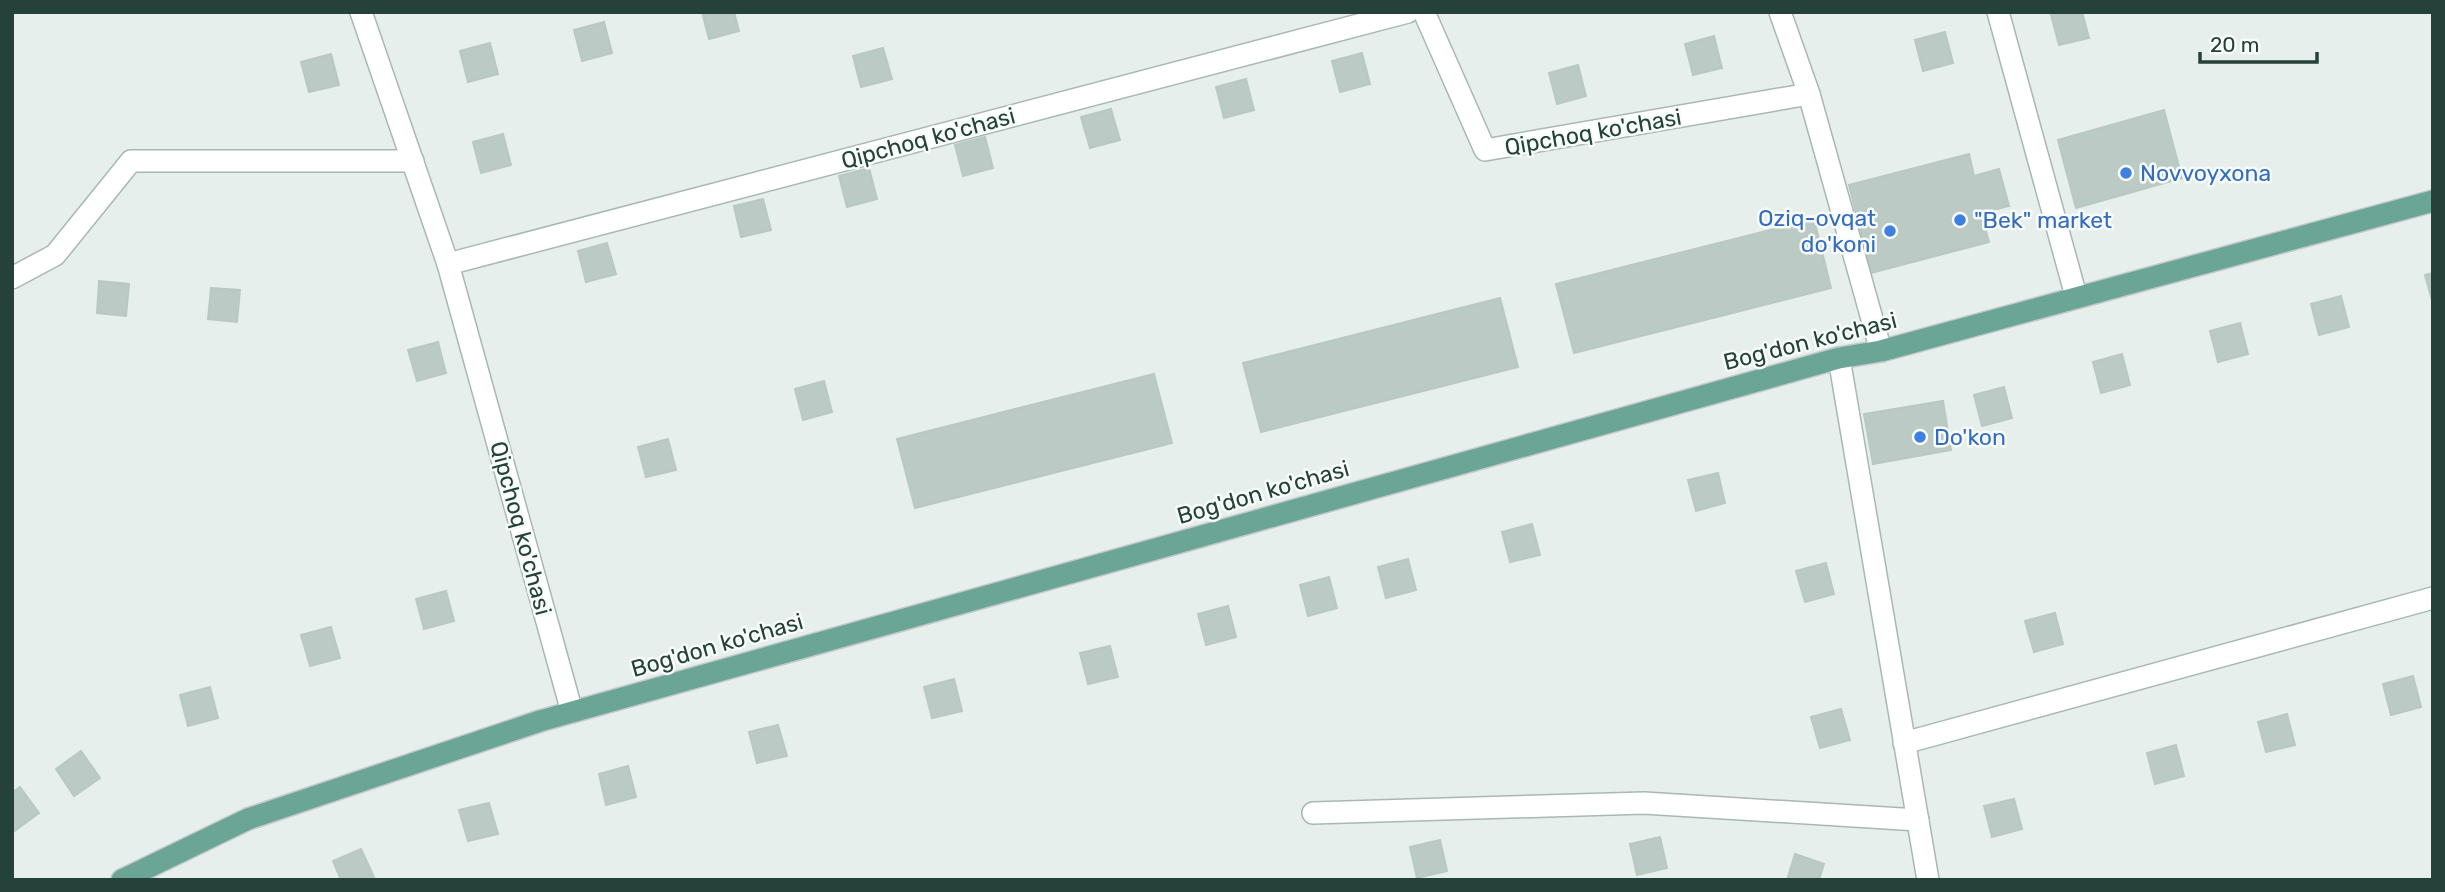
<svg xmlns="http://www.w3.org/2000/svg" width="2445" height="892" font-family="Rubik,sans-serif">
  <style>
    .building { fill: #bbcac4; stroke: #b8c9c2; stroke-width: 2 }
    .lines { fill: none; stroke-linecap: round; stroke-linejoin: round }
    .minor-casing { stroke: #a8b8b2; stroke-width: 24 }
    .major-casing { stroke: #c2cac8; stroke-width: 24 }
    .minor { stroke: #fff; stroke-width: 21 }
    .major { stroke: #6aa596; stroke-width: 21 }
    .shop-dot { fill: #3f7fe0; stroke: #f7fbf9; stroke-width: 2.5 }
    .labels { text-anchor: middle; stroke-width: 5; stroke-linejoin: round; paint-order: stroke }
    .street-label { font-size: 23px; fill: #24423a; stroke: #f7fbf9 }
    .shop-label { font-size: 23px; fill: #366cbe; stroke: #f7fbf9; text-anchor: start }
  </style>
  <rect width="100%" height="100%" fill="#e6efeb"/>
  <g class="building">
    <path d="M 702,12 L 734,12 L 739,31 L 709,39 Z"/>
    <path d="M 2061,12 L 2082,12 L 2089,38 L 2059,45 L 2051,15 Z"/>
    <path d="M 604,22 L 612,53 L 582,61 L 574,30 Z"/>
    <path d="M 1945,32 L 1953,63 L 1923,71 L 1915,40 Z"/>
    <path d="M 1714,36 L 1722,68 L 1693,75 L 1685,44 Z"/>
    <path d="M 490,43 L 498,74 L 468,82 L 460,51 Z"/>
    <path d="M 883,48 L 892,79 L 861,87 L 853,56 Z"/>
    <path d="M 1362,53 L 1370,84 L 1340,92 L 1332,61 Z"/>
    <path d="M 331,54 L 339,85 L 309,92 L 301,62 Z"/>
    <path d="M 1578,65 L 1586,96 L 1557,104 L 1549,73 Z"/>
    <path d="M 1246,79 L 1254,110 L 1224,118 L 1216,87 Z"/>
    <path d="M 1111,109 L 1120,140 L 1090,148 L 1081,117 Z"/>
    <path d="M 2164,110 L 2182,178 L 2076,208 L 2058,140 Z"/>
    <path d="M 503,134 L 511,165 L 481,173 L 473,142 Z"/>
    <path d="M 985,137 L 993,168 L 963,176 L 955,145 Z"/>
    <path d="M 1969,154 L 1974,176 L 1999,169 L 2009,206 L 1981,213 L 1989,242 L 1871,273 L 1849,185 Z"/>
    <path d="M 869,168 L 877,199 L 847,207 L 839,176 Z"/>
    <path d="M 763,199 L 771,230 L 741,237 L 734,206 Z"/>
    <path d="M 1814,219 L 1831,288 L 1574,353 L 1556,284 Z"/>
    <path d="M 607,243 L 616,274 L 586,282 L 578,251 Z"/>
    <path d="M 2433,273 L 2433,304 L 2425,275 Z"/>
    <path d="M 99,281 L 129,284 L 126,316 L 97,313 Z"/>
    <path d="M 211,288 L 240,290 L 237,322 L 208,319 Z"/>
    <path d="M 2341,296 L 2349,327 L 2319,335 L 2311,304 Z"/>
    <path d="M 1500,298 L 1518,367 L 1261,432 L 1243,363 Z"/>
    <path d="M 2240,323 L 2248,354 L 2218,362 L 2210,331 Z"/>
    <path d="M 438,342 L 446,373 L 417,381 L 408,350 Z"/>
    <path d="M 2122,354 L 2130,385 L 2101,393 L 2093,362 Z"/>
    <path d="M 1154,374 L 1172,443 L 915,508 L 897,439 Z"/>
    <path d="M 824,381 L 832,412 L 803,420 L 795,389 Z"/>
    <path d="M 2004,387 L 2012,418 L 1982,426 L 1974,395 Z"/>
    <path d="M 1943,401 L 1951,450 L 1873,464 L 1864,414 Z"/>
    <path d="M 668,439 L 676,470 L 646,477 L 638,447 Z"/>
    <path d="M 1718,473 L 1725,503 L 1696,511 L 1688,480 Z"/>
    <path d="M 1532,524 L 1540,555 L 1510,562 L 1502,532 Z"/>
    <path d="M 1408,559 L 1416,590 L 1386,598 L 1378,567 Z"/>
    <path d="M 1826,563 L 1834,594 L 1805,602 L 1796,571 Z"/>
    <path d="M 1329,577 L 1337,608 L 1308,616 L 1300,585 Z"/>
    <path d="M 446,591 L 454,621 L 424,629 L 416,599 Z"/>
    <path d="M 1228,606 L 1236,637 L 1206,645 L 1198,614 Z"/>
    <path d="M 2055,613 L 2063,644 L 2034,652 L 2025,621 Z"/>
    <path d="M 331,627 L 340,658 L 310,666 L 301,635 Z"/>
    <path d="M 1110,646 L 1118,677 L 1088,684 L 1080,653 Z"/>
    <path d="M 2413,676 L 2421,707 L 2391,715 L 2383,684 Z"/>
    <path d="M 954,679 L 962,711 L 932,718 L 924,687 Z"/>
    <path d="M 210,687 L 218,718 L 188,726 L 180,695 Z"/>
    <path d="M 1841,709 L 1850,740 L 1820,748 L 1811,717 Z"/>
    <path d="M 2287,714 L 2295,745 L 2266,752 L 2258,722 Z"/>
    <path d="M 778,725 L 787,756 L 757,763 L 749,732 Z"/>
    <path d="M 2176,745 L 2184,776 L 2155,784 L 2147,753 Z"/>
    <path d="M 81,751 L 100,778 L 74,796 L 56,769 Z"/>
    <path d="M 628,766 L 636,797 L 606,805 L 599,774 Z"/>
    <path d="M 20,787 L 39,813 L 13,832 L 12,793 Z"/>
    <path d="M 2014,799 L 2022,829 L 1992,837 L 1984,806 Z"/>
    <path d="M 489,803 L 498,834 L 468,841 L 459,810 Z"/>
    <path d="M 1660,837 L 1667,868 L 1637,875 L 1630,844 Z"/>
    <path d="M 1440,840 L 1447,871 L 1417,878 L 1410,847 Z"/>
    <path d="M 361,849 L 374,877 L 369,880 L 341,880 L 333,861 Z"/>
    <path d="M 1795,854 L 1824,864 L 1819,880 L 1787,880 Z"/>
  </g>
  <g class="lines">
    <defs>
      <g id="minor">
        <path d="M 361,12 L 448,264 L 572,712"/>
        <path d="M 1424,12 L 1485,150 L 1809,94"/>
        <path d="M 1780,12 L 1809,94 L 1881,351"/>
        <path d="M 1998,12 L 2076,296"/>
        <path d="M 448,264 L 1408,12"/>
        <path d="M 12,278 L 55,255 L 131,161 L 413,161"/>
        <path d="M 1839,358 L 1928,880"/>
        <path d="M 1904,743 L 2433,598"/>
        <path d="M 1313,813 L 1644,803 L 1918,820"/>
      </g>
      <path id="major" d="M 122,880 L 248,819 L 540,721 L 1839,358 L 1881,351 L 2433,201"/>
    </defs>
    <use href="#minor" class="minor-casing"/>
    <use href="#major" class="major-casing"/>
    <use href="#minor" class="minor"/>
    <use href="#major" class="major"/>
  </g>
  <g class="shop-dot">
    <circle cx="2126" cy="173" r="7"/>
    <circle cx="1960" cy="220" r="7"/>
    <circle cx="1890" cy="231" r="7"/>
    <circle cx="1920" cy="437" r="7"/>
  </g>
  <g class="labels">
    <g class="street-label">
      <text transform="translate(1593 132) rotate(-10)" y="8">Qipchoq ko'chasi</text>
      <text transform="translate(928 138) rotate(-15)" y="8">Qipchoq ko'chasi</text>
      <text transform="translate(1810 341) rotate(-14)" y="8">Bog'don ko'chasi</text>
      <text transform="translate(1263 492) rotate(-16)" y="8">Bog'don ko'chasi</text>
      <text transform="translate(521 528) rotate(75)" y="8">Qipchoq ko'chasi</text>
      <text transform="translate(717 645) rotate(-16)" y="8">Bog'don ko'chasi</text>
    </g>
    <g class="shop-label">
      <text x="2140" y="181">Novvoyxona</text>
      <text x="1876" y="226" text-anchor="end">Oziq-ovqat<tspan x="1876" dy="26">do'koni</tspan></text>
      <text x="1974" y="228">"Bek" market</text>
      <text x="1934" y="445">Do'kon</text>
    </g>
  </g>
  <rect width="2445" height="892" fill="none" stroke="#24423a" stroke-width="28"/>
  <path d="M2200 52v10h117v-10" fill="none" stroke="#24423a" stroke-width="3.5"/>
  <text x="2210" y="52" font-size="21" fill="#24423a" stroke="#f7fbf9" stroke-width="5" paint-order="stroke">20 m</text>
</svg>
